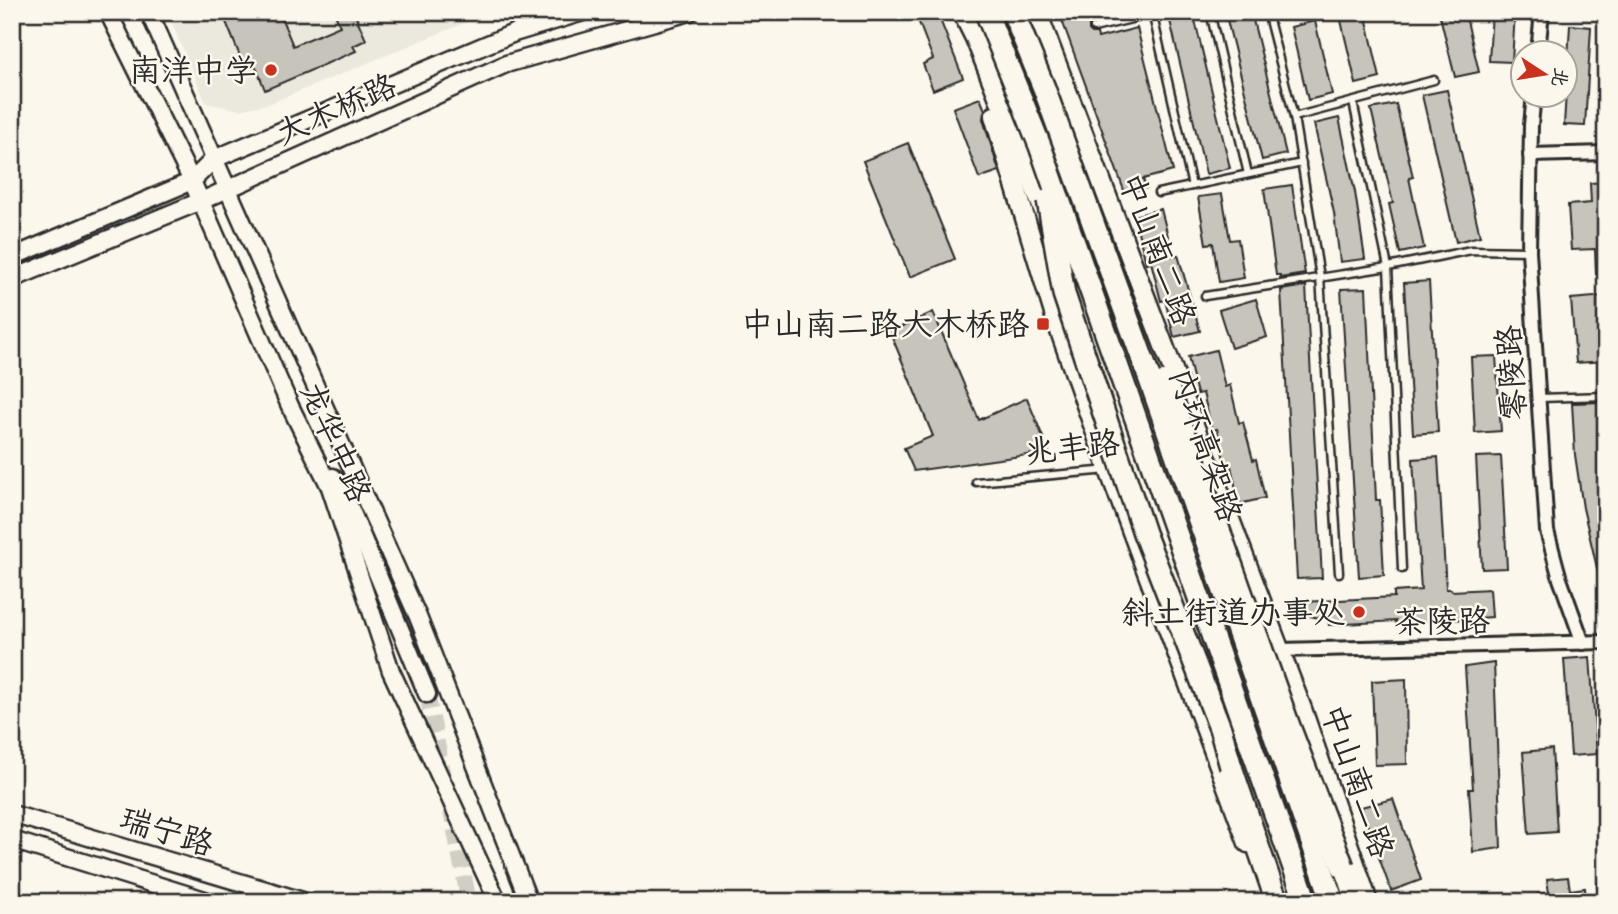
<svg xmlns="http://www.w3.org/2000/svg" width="1618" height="914" font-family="'Indie Flower','LXGW WenKai TC',sans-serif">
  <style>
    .built { fill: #ebe8de }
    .building { fill: #c7c4bc; stroke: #2b2b2b; stroke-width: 2 }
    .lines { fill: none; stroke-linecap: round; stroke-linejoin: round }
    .secondary-tunnel { stroke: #d1cec5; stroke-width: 16; stroke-dasharray: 16 8; stroke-linecap: butt }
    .lane-casing { stroke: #2b2b2b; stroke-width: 11 }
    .street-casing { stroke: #2b2b2b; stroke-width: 18 }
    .secondary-casing { stroke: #2b2b2b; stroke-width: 21 }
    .primary-casing { stroke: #2b2b2b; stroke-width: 23 }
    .highway-casing { stroke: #2b2b2b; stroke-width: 26 }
    .lane { stroke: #fbf7ec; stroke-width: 6 }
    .street { stroke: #fbf7ec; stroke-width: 12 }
    .secondary { stroke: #fbf7ec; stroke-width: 16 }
    .primary { stroke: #fbf7ec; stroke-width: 18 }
    .highway { stroke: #fbf7ec; stroke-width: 21 }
    .highway-bridge-casing { stroke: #2b2b2b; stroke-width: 26; stroke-linecap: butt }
    .highway-bridge { stroke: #fbf7ec; stroke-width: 21 }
    .poi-dot { fill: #c8321e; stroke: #fbf7ec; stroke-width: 2.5 }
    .labels { text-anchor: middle; stroke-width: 5; stroke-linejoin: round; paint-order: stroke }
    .poi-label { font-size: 32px; fill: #2b2b2b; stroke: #fbf7ec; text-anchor: end }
    .street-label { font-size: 32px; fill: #2b2b2b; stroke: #fbf7ec }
  </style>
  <rect width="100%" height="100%" fill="#fbf7ec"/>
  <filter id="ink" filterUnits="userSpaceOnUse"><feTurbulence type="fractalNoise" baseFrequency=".0143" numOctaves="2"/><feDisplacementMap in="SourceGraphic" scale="14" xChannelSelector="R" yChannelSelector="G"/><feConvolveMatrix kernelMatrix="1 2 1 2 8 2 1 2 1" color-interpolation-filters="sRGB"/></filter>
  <g filter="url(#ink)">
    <g class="built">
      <path d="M 167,12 L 491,12 L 271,103 L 240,110 L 206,103 Z"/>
      <path d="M 1572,12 L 1606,12 L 1606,22 L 1573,20 Z"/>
    </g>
    <g class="building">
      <path d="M 222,12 L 279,12 L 293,46 L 340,26 L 334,12 L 354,12 L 366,40 L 353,46 L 356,51 L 265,90 L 256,67 L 246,71 Z"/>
      <path d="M 915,12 L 937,12 L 963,78 L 933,90 L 923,64 L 933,59 Z"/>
      <path d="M 1059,12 L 1088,12 L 1092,23 L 1089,26 L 1089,30 L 1092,33 L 1097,33 L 1098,38 L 1137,28 L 1173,171 L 1143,179 L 1146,188 L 1125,193 Z"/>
      <path d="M 1168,12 L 1193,12 L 1230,168 L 1206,174 Z"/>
      <path d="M 1225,12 L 1251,12 L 1286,154 L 1262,160 Z"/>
      <path d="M 1339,12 L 1365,12 L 1380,78 L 1356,84 Z"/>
      <path d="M 1439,12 L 1465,12 L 1479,72 L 1455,77 Z"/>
      <path d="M 1492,12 L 1515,12 L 1512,62 L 1489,61 Z"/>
      <path d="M 1315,21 L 1332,94 L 1308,100 L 1291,27 Z"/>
      <path d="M 1570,25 L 1591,27 L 1585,126 L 1564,125 Z"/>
      <path d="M 1447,90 L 1480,236 L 1456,242 L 1422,95 Z"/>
      <path d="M 980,98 L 985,110 L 983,119 L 999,171 L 979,178 L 953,108 Z"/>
      <path d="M 1396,104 L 1413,177 L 1409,178 L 1424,248 L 1400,253 L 1389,204 L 1393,203 L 1371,109 Z"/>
      <path d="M 1339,118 L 1355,192 L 1365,259 L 1340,262 L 1334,213 L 1314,124 Z"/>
      <path d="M 908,143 L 955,259 L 910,277 L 863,161 Z"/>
      <path d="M 1606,182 L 1606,274 L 1596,274 L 1595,249 L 1571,250 L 1568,205 L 1591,203 L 1590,183 Z"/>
      <path d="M 1292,185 L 1305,274 L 1280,278 L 1280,275 L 1276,275 L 1264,189 Z"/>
      <path d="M 1222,194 L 1230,240 L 1238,239 L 1244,278 L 1219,282 L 1213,243 L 1206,244 L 1198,197 Z"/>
      <path d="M 1161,209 L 1173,256 L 1178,255 L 1200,331 L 1174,337 L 1165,300 L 1161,301 L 1151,262 L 1146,263 L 1134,216 Z"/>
      <path d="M 1429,281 L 1438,432 L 1413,434 L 1404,283 Z"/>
      <path d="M 1306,286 L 1322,578 L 1297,579 L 1281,290 Z"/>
      <path d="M 1366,288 L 1376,500 L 1380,500 L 1384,575 L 1359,577 L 1341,289 Z"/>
      <path d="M 1606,296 L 1606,361 L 1576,363 L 1571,299 Z"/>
      <path d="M 1256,299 L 1267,337 L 1231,348 L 1219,310 Z"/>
      <path d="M 933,312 L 979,420 L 1027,398 L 1049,452 L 914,471 L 904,448 L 933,436 L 890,332 Z"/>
      <path d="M 1216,350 L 1225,387 L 1230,385 L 1239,423 L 1243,422 L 1253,460 L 1256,459 L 1265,498 L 1239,504 L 1231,466 L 1226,468 L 1217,429 L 1212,430 L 1203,393 L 1197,394 L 1188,357 Z"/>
      <path d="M 1496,356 L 1501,431 L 1475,433 L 1471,357 Z"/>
      <path d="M 1603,402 L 1606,427 L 1606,584 L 1601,585 L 1583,508 L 1575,455 L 1572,403 Z"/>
      <path d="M 1501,456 L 1507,568 L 1482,569 L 1476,457 Z"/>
      <path d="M 1438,457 L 1446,589 L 1451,589 L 1452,591 L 1490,589 L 1492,617 L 1396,624 L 1396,621 L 1329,625 L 1328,620 L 1310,616 L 1304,611 L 1303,602 L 1394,597 L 1394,592 L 1421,590 L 1413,459 Z"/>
      <path d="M 1590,657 L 1597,754 L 1571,756 L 1564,659 Z"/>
      <path d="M 1494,663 L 1501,848 L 1473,852 L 1469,789 L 1473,789 L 1465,667 Z"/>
      <path d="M 1406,679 L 1407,764 L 1375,765 L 1372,681 Z"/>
      <path d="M 1552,749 L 1557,832 L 1529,834 L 1523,752 Z"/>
      <path d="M 1393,799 L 1421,880 L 1391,891 L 1361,807 Z"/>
      <path d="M 1568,877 L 1570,890 L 1585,888 L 1586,902 L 1539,902 L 1538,894 L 1549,893 L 1547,879 Z"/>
    </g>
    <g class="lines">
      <g class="secondary-tunnel">
        <path d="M 427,694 L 444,777"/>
        <path d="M 450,806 L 469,902"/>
      </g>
      <defs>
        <g id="lane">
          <path d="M 1152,12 L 1192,186"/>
          <path d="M 1210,12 L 1248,174"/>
          <path d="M 1267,12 L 1294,117 L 1320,277 L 1339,573"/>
          <path d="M 1268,16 L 1281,12"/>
          <path d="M 1094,28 L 1136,18 L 1141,12"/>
          <path d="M 1353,102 L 1388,267 L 1402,569"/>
          <path d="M 1294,117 L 1434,80"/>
          <path d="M 1158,193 L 1302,163"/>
          <path d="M 1205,296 L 1388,267 L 1471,250 L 1529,251"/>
          <path d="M 1539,398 L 1606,396"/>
          <path d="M 976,482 L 1109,470"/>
          <path d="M 1604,902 L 1602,885 L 1606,885"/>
        </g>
        <g id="street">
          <path d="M 1538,52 L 1542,12"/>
          <path d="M 1534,94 L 1531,125 L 1529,251 L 1547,531 L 1560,579 L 1583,643"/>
          <path d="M 1530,155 L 1606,153"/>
          <path d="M 1280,650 L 1606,642"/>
        </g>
        <g id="secondary">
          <path d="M 108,12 L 192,181 L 290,406 L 330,487 L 391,671 L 498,902"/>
          <path d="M 149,12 L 418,617 L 529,902"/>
          <path d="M 12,257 L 192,181 L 214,159 L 514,33 L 583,12"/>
          <path d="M 12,279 L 201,201 L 506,64 L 690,12"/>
          <path d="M 333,477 L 346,498 L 427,694"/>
          <path d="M 12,814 L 306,902"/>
          <path d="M 12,840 L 211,902"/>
        </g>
        <g id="primary">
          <path d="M 962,12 L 975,38 L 1047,219"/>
          <path d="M 1037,12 L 1302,709 L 1368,902"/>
          <path d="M 994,116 L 1056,320 L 1109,470 L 1248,843"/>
          <path d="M 1065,265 L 1179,583 L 1205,664"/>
        </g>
        <g id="highway">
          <path d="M 1231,767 L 1277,902"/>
          <path d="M 1343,867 L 1354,902"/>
        </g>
      </defs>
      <use href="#lane" class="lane-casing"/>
      <use href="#street" class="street-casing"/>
      <use href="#secondary" class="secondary-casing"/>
      <use href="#primary" class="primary-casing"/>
      <use href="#highway" class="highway-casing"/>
      <use href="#lane" class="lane"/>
      <use href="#street" class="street"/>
      <use href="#secondary" class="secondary"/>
      <use href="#primary" class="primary"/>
      <use href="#highway" class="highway"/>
      <defs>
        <g id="highway-bridge">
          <path d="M 986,12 L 1040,146 L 1306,902"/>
          <path d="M 1013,12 L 1044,88 L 1144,363 L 1333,902"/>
          <path d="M 1048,200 L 1064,294 L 1144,533 L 1220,728 L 1231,767"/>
          <path d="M 1166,382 L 1290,729 L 1343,867"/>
        </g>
      </defs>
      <use href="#highway-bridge" class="highway-bridge-casing"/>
      <use href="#highway-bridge" class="highway-bridge"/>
    </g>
  </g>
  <g class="poi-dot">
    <circle cx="271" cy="70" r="7"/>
    <rect x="1036" y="317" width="14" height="14" rx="3.5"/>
    <circle cx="1359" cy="612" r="7"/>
  </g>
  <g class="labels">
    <g class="poi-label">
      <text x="257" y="81">南洋中学</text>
      <text x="1029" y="335">中山南二路大木桥路</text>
      <text x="1345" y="623">斜土街道办事处</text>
    </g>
    <g class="street-label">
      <text transform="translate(336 109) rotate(-24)" y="11">大木桥路</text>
      <text transform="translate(1158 249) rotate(69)" y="11">中山南二路</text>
      <text transform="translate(1511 373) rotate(-94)" y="11">零陵路</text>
      <text transform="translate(336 442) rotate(66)" y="11">龙华中路</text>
      <text transform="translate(1206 445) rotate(71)" y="11">内环高架路</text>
      <text transform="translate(1072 447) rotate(-6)" y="11">兆丰路</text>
      <text transform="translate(1442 621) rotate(-1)" y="11">茶陵路</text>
      <text transform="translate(1358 781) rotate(71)" y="11">中山南二路</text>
      <text transform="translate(167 831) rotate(17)" y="11">瑞宁路</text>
    </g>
  </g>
  <rect width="1618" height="914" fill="none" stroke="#fbf7ec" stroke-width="42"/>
  <rect x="21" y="21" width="1576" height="872" fill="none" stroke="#2b2b2b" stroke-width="2.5" filter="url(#ink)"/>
  <g transform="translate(1544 74) rotate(102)"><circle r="33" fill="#fbf7ec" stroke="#a8a59f" stroke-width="2"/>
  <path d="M0-5L12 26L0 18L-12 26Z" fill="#c8321e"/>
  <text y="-10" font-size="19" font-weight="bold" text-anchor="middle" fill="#2b2b2b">北</text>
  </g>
</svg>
